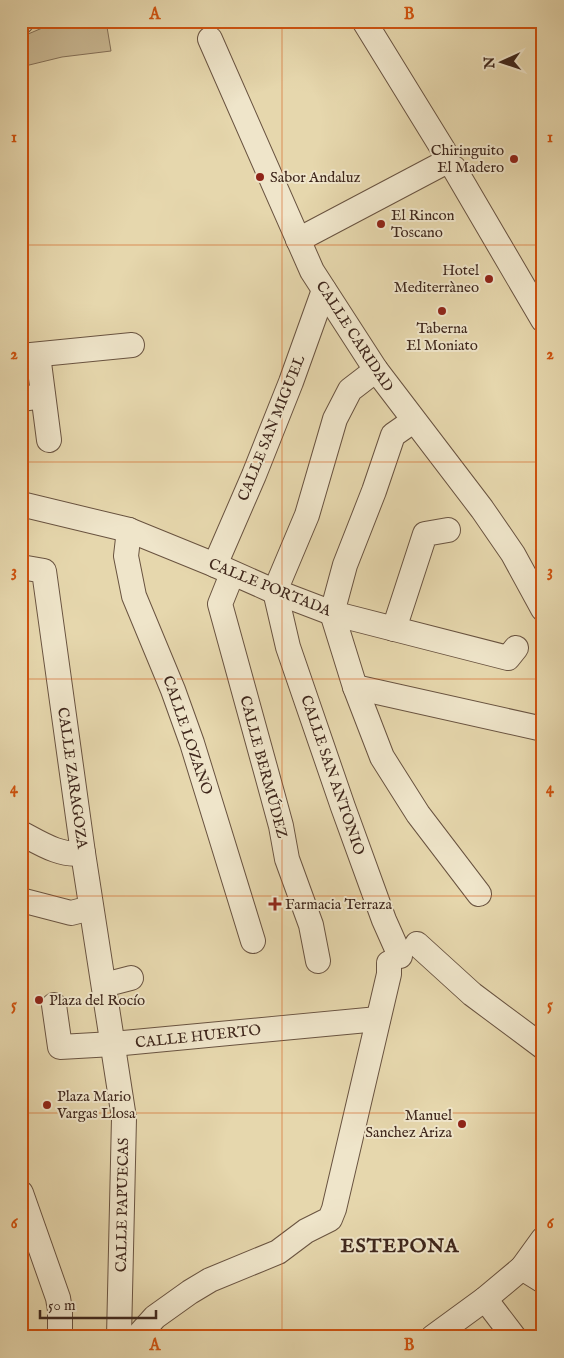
<svg xmlns="http://www.w3.org/2000/svg" width="564" height="1358" font-family="'IM FELL English',serif">
  <style>
    .green { fill: #cab994; stroke: #847058 }
    .lines { fill: none; stroke-linecap: round; stroke-linejoin: round }
    .minor-casing { stroke: #695340; stroke-width: 26 }
    .minor { stroke: #efe5ca; stroke-width: 24 }
    .grid { fill: none; stroke: #cf520e; stroke-width: 1; stroke-opacity: 0.55 }
    .poi-dot { fill: #8f2418; stroke: #efe5ca; stroke-width: 2 }
    .labels { text-anchor: middle; stroke-width: 4; stroke-linejoin: round; paint-order: stroke }
    .poi-label { font-size: 15px; fill: #3f271c; stroke: #efe5ca; text-anchor: start }
    .street-label { font-size: 15px; fill: #3f271c; stroke: #efe5ca }
    .district-label { font-size: 20px; font-weight: bold; letter-spacing: 1px; fill: #3f271c; stroke: #efe5ca }
    .neatline { fill: none; stroke: #cf520e; stroke-width: 2 }
    .grid-label { font-size: 16px; text-anchor: middle; font-weight: bold; fill: #cf520e }
  </style>
  <rect width="100%" height="100%" fill="#e6d7ad"/>
  <filter id="stains"><feTurbulence type="fractalNoise" baseFrequency=".004" numOctaves="4"/><feColorMatrix values="0 0 0 0 .2 0 0 0 0 .09 0 0 0 0 .02 0 0 0 .5 -.17"/></filter>
  <radialGradient id="worn" r=".72"><stop offset=".6" stop-color="#630" stop-opacity="0"/><stop offset="1" stop-color="#630" stop-opacity=".3"/></radialGradient>
  <path class="green" d="M 55,21 L 106,21 L 111,51 L 62,57 L 21,67 L 21,37 L 47,26 Z"/>
  <g class="lines">
    <defs>
      <g id="minor">
        <path d="M 364,21 L 444,151"/>
        <path d="M 21,22 L 22,21"/>
        <path d="M 210,39 L 312,271 L 376,370 L 482,509 L 513,554 L 543,609"/>
        <path d="M 454,168 L 543,320"/>
        <path d="M 298,240 L 440,165"/>
        <path d="M 38,355 L 49,440"/>
        <path d="M 21,356 L 132,345"/>
        <path d="M 376,370 L 350,390 L 335,419 L 307,515 L 275,591 L 288,647 L 343,807 L 384,920 L 400,956"/>
        <path d="M 21,399 L 43,396"/>
        <path d="M 413,421 L 393,435 L 374,491 L 345,565 L 332,613 L 355,687 L 382,757 L 418,814 L 479,894"/>
        <path d="M 21,504 L 129,530 L 215,565 L 269,589 L 332,613 L 508,658 L 516,648"/>
        <path d="M 129,530 L 126,556 L 134,596 L 173,690 L 192,743 L 253,941"/>
        <path d="M 215,565 L 254,475 L 291,382 L 324,290"/>
        <path d="M 21,567 L 44,571 L 83,853 L 124,1118 L 119,1337"/>
        <path d="M 232,574 L 220,604 L 272,793 L 281,826 L 287,859 L 311,925 L 318,961"/>
        <path d="M 394,629 L 425,534 L 448,530"/>
        <path d="M 355,687 L 543,729"/>
        <path d="M 21,833 C 40,843 61,857 83,853"/>
        <path d="M 21,900 L 71,913 L 91,908"/>
        <path d="M 417,944 L 472,994 L 543,1047"/>
        <path d="M 104,985 L 131,978"/>
        <path d="M 54,1005 L 60,1047 L 113,1044 L 378,1019"/>
        <path d="M 21,1193 L 58,1298 L 60,1310 L 60,1337"/>
        <path d="M 522,1268 L 543,1281"/>
        <path d="M 485,1299 L 514,1337"/>
        <path d="M 137,1337 L 155,1317 L 190,1292 L 210,1280 L 278,1252 L 306,1231 L 330,1219 L 334,1209 L 389,974 L 389,963"/>
        <path d="M 433,1337 L 485,1299 L 522,1268 L 543,1239"/>
      </g>
    </defs>
    <use href="#minor" class="minor-casing"/>
    <use href="#minor" class="minor"/>
  </g>
  <path class="grid" d="M 282,21 L 282,1337M 21,245 L 543,245M 21,462 L 543,462M 21,679 L 543,679M 21,896 L 543,896M 21,1113 L 543,1113"/>
  <g class="poi-dot">
    <circle cx="514" cy="159" r="5"/>
    <circle cx="260" cy="177" r="5"/>
    <circle cx="381" cy="224" r="5"/>
    <circle cx="489" cy="279" r="5"/>
    <circle cx="442" cy="311" r="5"/>
    <path d="M272.5 896.5h5v5h5v5h-5v5h-5v-5h-5v-5h5z"/>
    <circle cx="39" cy="1000" r="5"/>
    <circle cx="47" cy="1105" r="5"/>
    <circle cx="462" cy="1124" r="5"/>
  </g>
  <g class="labels">
    <g class="poi-label">
      <text x="504" y="155" text-anchor="end">Chiringuito<tspan x="504" dy="17">El Madero</tspan></text>
      <text x="270" y="182">Sabor Andaluz</text>
      <text x="391" y="220">El Rincon<tspan x="391" dy="17">Toscano</tspan></text>
      <text x="479" y="275" text-anchor="end">Hotel<tspan x="479" dy="17">Mediterràneo</tspan></text>
      <text x="442" y="333" text-anchor="middle">Taberna<tspan x="442" dy="17">El Moniato</tspan></text>
      <text x="285" y="909">Farmacia Terraza</text>
      <text x="49" y="1005">Plaza del Rocío</text>
      <text x="57" y="1101">Plaza Mario<tspan x="57" dy="17">Vargas Llosa</tspan></text>
      <text x="452" y="1120" text-anchor="end">Manuel<tspan x="452" dy="17">Sanchez Ariza</tspan></text>
    </g>
    <g class="street-label">
      <text transform="translate(355 336) rotate(57)" y="5">CALLE CARIDAD</text>
      <text transform="translate(271 428) rotate(-68)" y="5">CALLE SAN MIGUEL</text>
      <text transform="translate(270 587) rotate(22)" y="5">CALLE PORTADA</text>
      <text transform="translate(188 735) rotate(71)" y="5">CALLE LOZANO</text>
      <text transform="translate(264 767) rotate(75)" y="5">CALLE BERMÚDEZ</text>
      <text transform="translate(333 775) rotate(71)" y="5">CALLE SAN ANTONIO</text>
      <text transform="translate(73 778) rotate(82)" y="5">CALLE ZARAGOZA</text>
      <text transform="translate(198 1036) rotate(-6)" y="5">CALLE HUERTO</text>
      <text transform="translate(122 1205) rotate(-89)" y="5">CALLE PAPUECAS</text>
    </g>
    <g class="district-label">
      <text x="400" y="1252">ESTEPONA</text>
    </g>
  </g>
  <rect width="564" height="1358" fill="none" stroke="#e6d7ad" stroke-width="55"/>
  <g transform="translate(502 62) rotate(267)" stroke="#efe5ca" stroke-width="4" paint-order="stroke">
  <path d="M0-4L9 19L0 12L-9 19Z" fill="#3f271c"/>
  <text y="-8" font-size="14" font-weight="bold" text-anchor="middle" fill="#3f271c">N</text>
  </g>
  <path d="M40 1310v8h116v-8" fill="none" stroke="#3f271c" stroke-width="2.5"/>
  <text x="48" y="1310" font-size="15" fill="#3f271c" stroke="#efe5ca" stroke-width="4" paint-order="stroke">50 m</text>
  <rect x="28" y="28" width="508" height="1302" class="neatline"/>
  <g class="grid-label">
    <text x="155" y="19">A</text>
    <text x="409" y="19">B</text>
    <text x="14" y="142">1</text>
    <text x="550" y="142">1</text>
    <text x="14" y="359">2</text>
    <text x="550" y="359">2</text>
    <text x="14" y="576">3</text>
    <text x="550" y="576">3</text>
    <text x="14" y="793">4</text>
    <text x="550" y="793">4</text>
    <text x="14" y="1010">5</text>
    <text x="550" y="1010">5</text>
    <text x="14" y="1228">6</text>
    <text x="550" y="1228">6</text>
    <text x="155" y="1350">A</text>
    <text x="409" y="1350">B</text>
  </g>
  <rect width="100%" height="100%" filter="url(#stains)"/>
  <rect width="100%" height="100%" fill="url(#worn)"/>
</svg>
